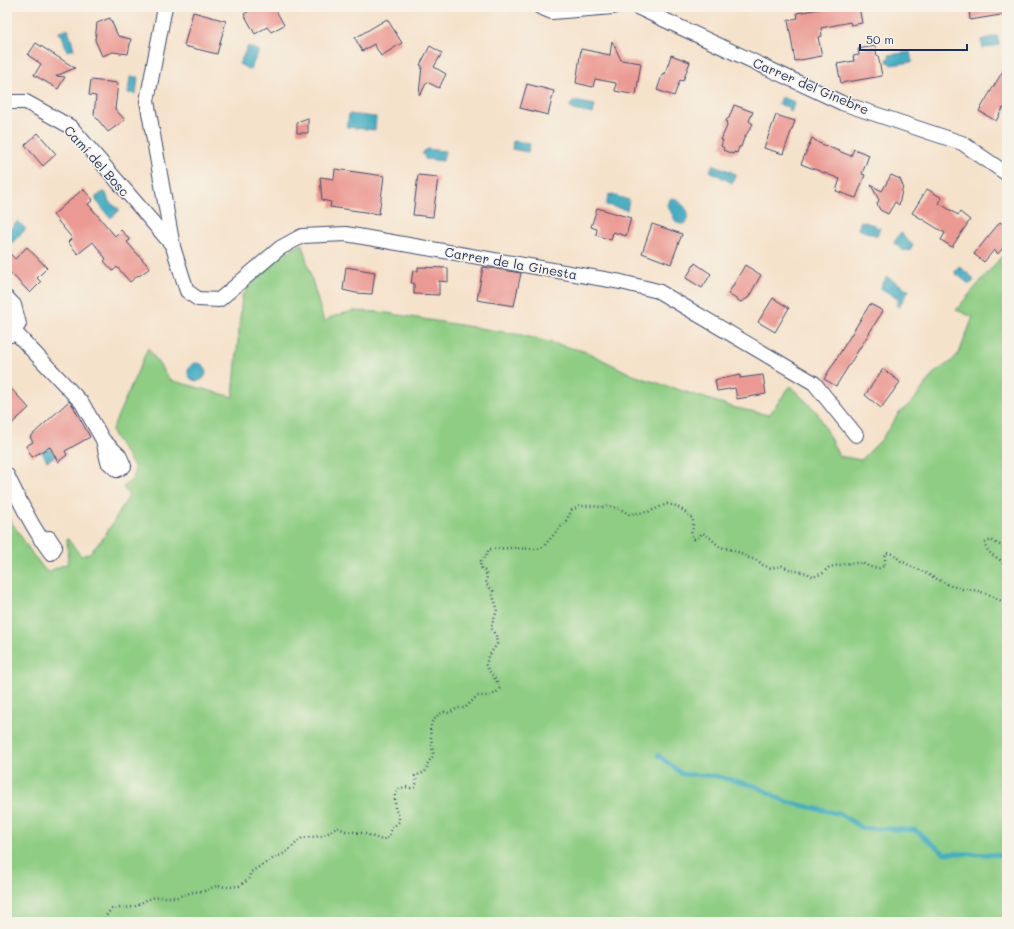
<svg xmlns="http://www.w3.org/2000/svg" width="1014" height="929" font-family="Mali,sans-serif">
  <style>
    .green { fill: #8ecd83; stroke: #547e70 }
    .water { fill: #44aec3; stroke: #306e90 }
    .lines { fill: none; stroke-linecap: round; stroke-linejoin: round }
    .stream { stroke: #44aec3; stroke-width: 4.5 }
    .building { fill: #eb9a93 }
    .street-casing { stroke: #3c4a6e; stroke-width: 16 }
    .path { stroke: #3c4a6e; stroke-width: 2.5; stroke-dasharray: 1 3; stroke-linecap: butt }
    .street { stroke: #fff; stroke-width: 14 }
    .labels { text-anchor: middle; stroke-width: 3; stroke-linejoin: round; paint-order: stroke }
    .street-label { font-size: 13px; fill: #1b2f5e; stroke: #f7f3e8 }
  </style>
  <rect width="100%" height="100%" fill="#f7f3e8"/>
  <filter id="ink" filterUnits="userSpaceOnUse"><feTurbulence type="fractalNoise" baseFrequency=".025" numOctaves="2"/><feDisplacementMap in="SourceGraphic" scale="8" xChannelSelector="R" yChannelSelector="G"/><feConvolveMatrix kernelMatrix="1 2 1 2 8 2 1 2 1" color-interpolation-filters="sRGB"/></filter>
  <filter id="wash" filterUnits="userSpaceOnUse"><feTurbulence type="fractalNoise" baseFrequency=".012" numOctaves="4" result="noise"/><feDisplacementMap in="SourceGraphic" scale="16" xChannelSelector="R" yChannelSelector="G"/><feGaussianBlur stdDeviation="0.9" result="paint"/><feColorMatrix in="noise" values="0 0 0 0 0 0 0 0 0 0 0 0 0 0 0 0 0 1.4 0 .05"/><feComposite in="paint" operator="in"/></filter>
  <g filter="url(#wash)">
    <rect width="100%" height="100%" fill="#f5e2cb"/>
    <path class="green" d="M 302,244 L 324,322 L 331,317 L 353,311 L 380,312 L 522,335 L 587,352 L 633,375 L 736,408 L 769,415 L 790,386 L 817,412 L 839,456 L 861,460 L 881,440 L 899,413 L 914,400 L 933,374 L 944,366 L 951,362 L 959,353 L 973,317 L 956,310 L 1007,250 L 1007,922 L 7,922 L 7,515 L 33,555 L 47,572 L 68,563 L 67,538 L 81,556 C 84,555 87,554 89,553 C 105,540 118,513 129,496 L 123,487 L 133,479 L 135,468 L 111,431 L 148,348 L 170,380 L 233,397 L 242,296 L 253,281 L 279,256 Z"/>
    <g class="water">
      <path d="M 68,29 L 74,49 L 67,51 L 62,35 L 59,34 L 59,32 Z"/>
      <path d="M 997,36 L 999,45 L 983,48 L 981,40 Z"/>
      <path d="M 248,46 L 259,51 L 250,70 L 239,64 Z"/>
      <path d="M 910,52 L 912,62 L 891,65 L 891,64 L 889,63 L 887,61 L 888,58 L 890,57 L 889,55 Z"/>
      <path d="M 130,77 L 138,77 L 136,94 L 128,93 Z"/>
      <path d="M 781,97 L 795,102 L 791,112 L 789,111 L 788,107 L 778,104 Z"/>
      <path d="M 574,101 L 595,105 L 593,114 L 573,110 L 573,109 L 571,108 L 570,105 Z"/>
      <path d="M 349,114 L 376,117 L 375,130 L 347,127 Z"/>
      <path d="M 513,141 L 530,143 L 528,152 L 512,149 Z"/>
      <path d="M 426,149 L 445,151 L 443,161 L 425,159 L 425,157 L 422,154 Z"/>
      <path d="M 713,164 L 736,174 L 732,183 L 710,171 Z"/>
      <path d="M 103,192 L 106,193 L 109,202 L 119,209 L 119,211 L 112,217 L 109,217 L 96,200 L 96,197 Z"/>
      <path d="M 609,194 L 629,200 L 627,210 L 606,205 Z"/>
      <path d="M 672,198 L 676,199 C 683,205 693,213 686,223 C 675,227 674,217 670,210 C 669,208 668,206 667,204 L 669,200 Z"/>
      <path d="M 18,221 L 26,229 L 12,243 L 7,237 L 7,232 Z"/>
      <path d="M 861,221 L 874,225 L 878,228 L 880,228 L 877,236 L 875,235 L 858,229 Z"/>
      <path d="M 902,233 L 903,234 L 904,238 L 907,239 L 908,241 L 913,245 L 909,251 L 907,250 L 904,251 L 894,243 L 899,234 Z"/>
      <path d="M 960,267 L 973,278 L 973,282 L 969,284 L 955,273 L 956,269 Z"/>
      <path d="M 887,277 L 909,290 L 899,307 L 896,305 L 898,301 L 898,298 L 880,288 Z"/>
      <circle cx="197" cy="372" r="9"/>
      <path d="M 44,437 L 55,456 L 47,461 L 36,441 Z"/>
    </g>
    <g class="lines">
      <path class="stream" d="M 658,755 L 682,774 L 716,776 L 755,786 L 787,802 L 840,814 L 862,828 L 915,830 L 944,853 L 1007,855"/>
    </g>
    <g id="blocks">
      <g class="building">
        <path d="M 256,7 L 274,7 L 284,25 L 271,32 L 267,27 L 255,34 L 244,14 Z"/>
        <path d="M 830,7 L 859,7 L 862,23 L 851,25 L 850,22 L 821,28 L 822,36 L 818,37 L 822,56 L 795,61 L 788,20 L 798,18 L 797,13 Z"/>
        <path d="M 969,7 L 1007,7 L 1007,14 L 970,20 Z"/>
        <path d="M 193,12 L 226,21 L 217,54 L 184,46 Z"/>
        <path d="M 110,18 L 118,36 L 131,39 L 128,54 L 113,52 L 102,56 L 95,40 L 97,23 Z"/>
        <path d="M 387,19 L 402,43 L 381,56 L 374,44 L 362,51 L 355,38 Z"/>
        <path d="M 612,41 L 621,60 L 641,63 L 636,95 L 615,91 L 616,83 L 595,79 L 593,87 L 576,83 L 581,49 L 610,55 Z"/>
        <path d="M 36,43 L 75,68 L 56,76 L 65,77 L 58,89 L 34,75 L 34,74 L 35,74 L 41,64 L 28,55 Z"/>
        <path d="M 430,46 L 442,53 L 434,67 L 446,74 L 439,88 L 427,82 L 420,95 L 419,94 L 422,66 L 420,65 Z"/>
        <path d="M 875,46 L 877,56 L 878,55 L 882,76 L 841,83 L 837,64 L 854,61 L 853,56 L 859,55 L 858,49 Z"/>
        <path d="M 671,55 L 690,62 L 683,81 L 680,80 L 674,96 L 657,90 L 663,73 L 665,74 Z"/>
        <path d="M 1007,64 L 1007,111 L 1003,108 L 996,121 L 979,111 Z"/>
        <path d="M 91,80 L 118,83 L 115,109 L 125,120 L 108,132 L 94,115 L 96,96 L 89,95 Z"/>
        <path d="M 527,84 L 554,91 L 548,115 L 520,108 Z"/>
        <path d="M 734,105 L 753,112 L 749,121 L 753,124 L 744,138 L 741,147 L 739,147 L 737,153 L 734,152 L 733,154 L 723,150 L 724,148 L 721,146 L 723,140 L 721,140 L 727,126 L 726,120 L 729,118 Z"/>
        <path d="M 776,115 L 795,121 L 783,154 L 764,148 Z"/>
        <path d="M 308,118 L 308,133 L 297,133 L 297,122 Z"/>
        <path d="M 38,133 L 56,154 L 43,166 L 25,145 Z"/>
        <path d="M 812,138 L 819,143 L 851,156 L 854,149 L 869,155 L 862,174 L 865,175 L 856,198 L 836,191 L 840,179 L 801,164 Z"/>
        <path d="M 335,169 L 384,176 L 379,214 L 330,207 L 331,202 L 322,200 L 320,177 L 334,179 Z"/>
        <path d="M 418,175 L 438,177 L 433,217 L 413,215 Z"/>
        <path d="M 891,175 L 900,179 L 903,186 L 899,205 L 895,202 L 888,214 L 880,210 L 877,204 L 879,200 L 871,185 L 882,191 Z"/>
        <path d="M 83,189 L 93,200 L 88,204 L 115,236 L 121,230 L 130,240 L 127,242 L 150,268 L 139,276 L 138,275 L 130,282 L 117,267 L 113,271 L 104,261 L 106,259 L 93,242 L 78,254 L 68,242 L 72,238 L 53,215 Z"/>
        <path d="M 927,189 L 942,198 L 939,203 L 958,215 L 960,212 L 970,220 L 952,247 L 941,240 L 945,233 L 912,213 Z"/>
        <path d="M 597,208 L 631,218 L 626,236 L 613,232 L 611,240 L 596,235 L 597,229 L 591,227 Z"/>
        <path d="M 1000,222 L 1007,227 L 1007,243 L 998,254 L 994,250 L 984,262 L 974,254 Z"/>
        <path d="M 652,224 L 682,234 L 671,264 L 642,253 Z"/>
        <path d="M 27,247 L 47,268 L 37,278 L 41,282 L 30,293 L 7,269 L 7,250 L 15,259 Z"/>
        <path d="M 695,263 L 711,274 L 702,288 L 686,278 Z"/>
        <path d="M 745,265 L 761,275 L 748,298 L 741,302 L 728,294 Z"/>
        <path d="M 346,267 L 375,272 L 372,294 L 356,293 L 343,290 Z"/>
        <path d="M 418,267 L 448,268 L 448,282 L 439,281 L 439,295 L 414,294 L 414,283 L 411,283 L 413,271 L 418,271 Z"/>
        <path d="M 483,267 L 521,273 L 514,306 L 477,300 Z"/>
        <path d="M 773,298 L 789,308 L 775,332 L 758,322 Z"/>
        <path d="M 870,304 L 883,311 L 836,386 L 824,379 Z"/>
        <path d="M 883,369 L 900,382 L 881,408 L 865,395 Z"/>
        <path d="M 740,375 L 740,378 L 763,375 L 766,394 L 737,399 L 735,388 L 717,391 L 715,380 Z"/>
        <path d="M 7,384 L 29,408 L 7,428 Z"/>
        <path d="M 69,401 L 73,406 L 90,437 L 65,451 L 67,455 L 58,462 L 50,447 L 32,457 L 26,446 L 33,442 L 30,437 Z"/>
      </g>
    </g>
  </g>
  <g filter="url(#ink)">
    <use href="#blocks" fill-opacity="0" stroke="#3c4a6e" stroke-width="1"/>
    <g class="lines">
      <defs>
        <g id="street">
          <path d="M 165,7 L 147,101 L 173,247 L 187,291 L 198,299 L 219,300 L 280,248 L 302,236 L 346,234 L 621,282 L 658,291 L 814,383 L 856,435"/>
          <path d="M 540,7 L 552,12 L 613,7"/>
          <path d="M 637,7 L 842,103 L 962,143 L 1007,174"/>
          <path d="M 7,102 L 26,102 L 71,127 L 173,246"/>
          <path d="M 7,298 L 14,305 L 19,324 L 11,335 L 7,333"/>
          <path d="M 14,331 L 82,403 L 103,440 L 108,462 L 117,470 L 124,466 L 119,455 L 103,440"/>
          <path d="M 7,475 C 20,502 33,529 51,553 L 55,547 L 49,538 L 41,540"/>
        </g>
      </defs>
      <use href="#street" class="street-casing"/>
      <g class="path">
        <path d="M 1007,549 L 991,540 L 985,543 C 986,552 993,555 1000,560 C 1002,562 1005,565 1007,567"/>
        <path d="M 102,922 L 111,909 L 121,908 L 134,907 L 148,899 L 156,897 L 177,897 L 193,892 L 204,891 L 216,886 L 228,887 L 239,886 L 248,880 L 251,872 L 257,868 L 274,858 L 285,853 L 302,838 L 322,836 L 330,832 L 336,827 L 346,831 L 363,833 L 382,840 L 389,837 L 391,828 L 399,822 L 399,816 L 395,809 L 395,794 L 399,789 L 406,787 L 411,788 L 415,787 L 417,782 L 415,776 L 425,772 L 427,767 L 428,762 L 432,758 L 433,753 L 430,730 L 432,722 L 438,715 L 444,712 L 449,713 L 458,708 L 465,708 L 477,696 L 488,696 L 496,693 L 500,688 C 497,679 490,674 486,665 L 488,657 L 497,644 L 496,636 L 491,628 C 492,622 497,613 497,608 C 496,602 492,598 493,591 L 486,584 L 487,576 L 485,571 L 480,567 L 481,561 L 487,554 L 489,549 L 511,548 L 537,549 L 543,547 L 566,521 L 572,510 L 580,506 L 592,506 L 602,507 L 610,506 L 620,509 L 629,514 L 648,512 L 667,504 L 676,506 L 684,511 L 693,519 L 693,527 L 691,535 L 694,539 L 698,538 L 702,533 L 707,535 L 720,547 L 736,551 L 747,557 L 758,561 L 763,565 L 770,568 L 782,566 L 791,570 L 807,573 L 813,577 L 823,573 L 829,567 L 850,563 L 862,563 L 870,567 L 879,568 L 884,566 L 886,553 L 893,554 L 901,561 L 951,586 L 962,589 L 974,590 L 988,594 L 1007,604"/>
      </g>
      <use href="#street" class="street"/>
    </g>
  </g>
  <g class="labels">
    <g class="street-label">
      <text transform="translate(811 86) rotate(23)" y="5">Carrer del Ginebre</text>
      <text transform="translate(97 161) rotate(48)" y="5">Camí del Bosc</text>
      <text transform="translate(511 263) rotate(10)" y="5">Carrer de la Ginesta</text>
    </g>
  </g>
  <rect width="1014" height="929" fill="none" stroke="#f7f3e8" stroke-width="24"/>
  <path d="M860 44v6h107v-6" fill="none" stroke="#1b2f5e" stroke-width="2"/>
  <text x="866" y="44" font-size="12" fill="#1b2f5e" stroke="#f7f3e8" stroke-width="3" paint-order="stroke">50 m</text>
</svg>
